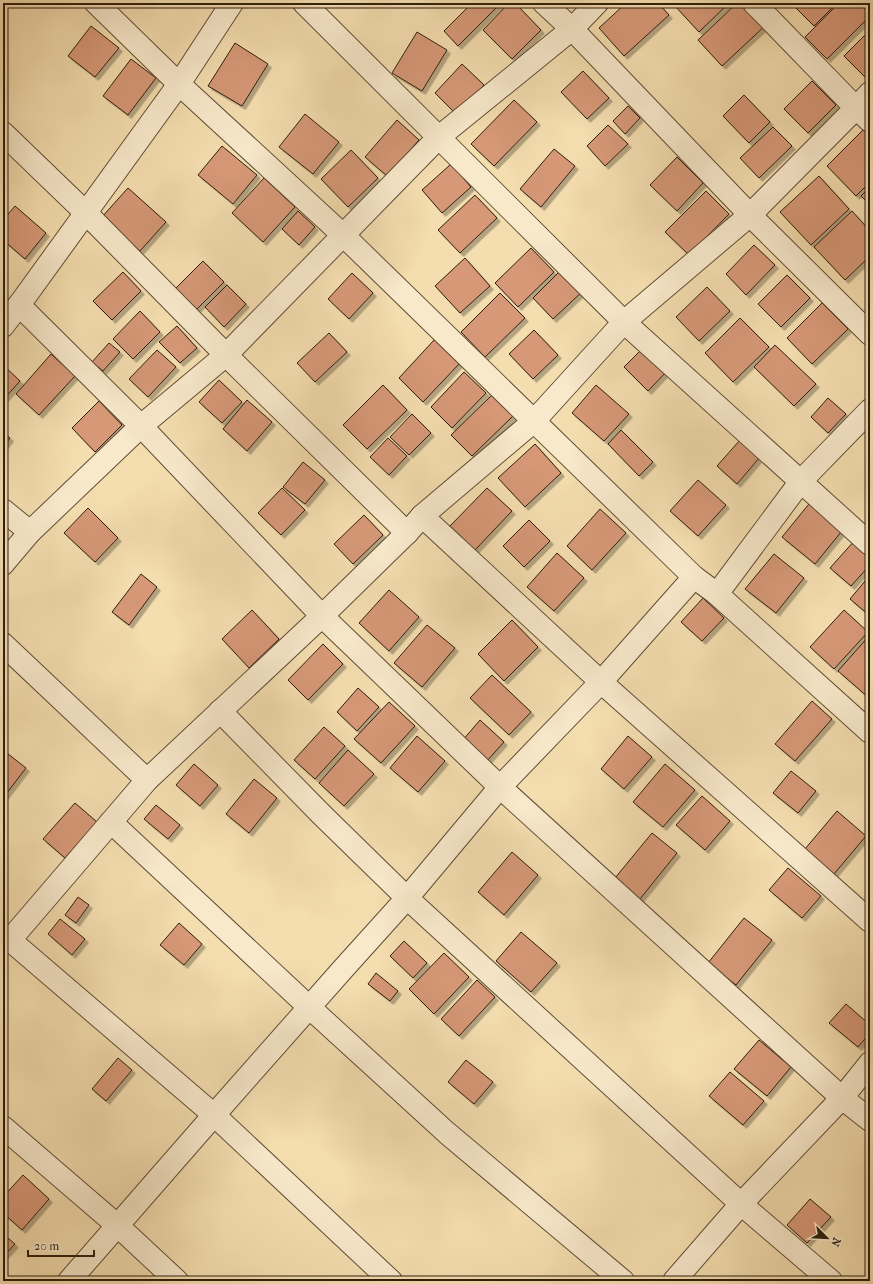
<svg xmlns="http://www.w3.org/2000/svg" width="873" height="1284" font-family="'IM FELL French Canon',serif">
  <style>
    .building { fill: #d69877; stroke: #2f1f0e; filter: url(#shadow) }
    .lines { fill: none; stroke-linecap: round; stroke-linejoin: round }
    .minor-casing { stroke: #604e36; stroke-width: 24 }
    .minor { stroke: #f8e9cb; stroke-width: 22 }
  </style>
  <defs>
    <filter id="shadow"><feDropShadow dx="3.5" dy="3.5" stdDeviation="0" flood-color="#0004"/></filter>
  </defs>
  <rect width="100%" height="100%" fill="#f4ddaf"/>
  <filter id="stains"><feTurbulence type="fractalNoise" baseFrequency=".005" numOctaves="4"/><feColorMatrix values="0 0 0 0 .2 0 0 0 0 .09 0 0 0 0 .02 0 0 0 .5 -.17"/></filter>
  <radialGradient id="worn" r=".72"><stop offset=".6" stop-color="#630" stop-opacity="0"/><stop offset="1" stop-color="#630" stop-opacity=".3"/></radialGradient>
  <g class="building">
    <path d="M 472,3 L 501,3 L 458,46 L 444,31 Z"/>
    <path d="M 509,3 L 515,3 L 541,30 L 512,59 L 483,30 Z"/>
    <path d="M 626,3 L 658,3 L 669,15 L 624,56 L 599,28 Z"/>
    <path d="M 677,3 L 729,3 L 699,32 L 675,6 Z"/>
    <path d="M 737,3 L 751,3 L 769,22 L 722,66 L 698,40 Z"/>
    <path d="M 791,3 L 837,3 L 814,26 Z"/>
    <path d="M 839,3 L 859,3 L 870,14 L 870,16 L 827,59 L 805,37 Z"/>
    <path d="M 91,26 L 119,48 L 95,77 L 68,56 Z"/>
    <path d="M 870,30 L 870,74 L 866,78 L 844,56 Z"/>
    <path d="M 417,32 L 447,50 L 422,91 L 392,73 Z"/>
    <path d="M 235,43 L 268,64 L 242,106 L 208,86 Z"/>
    <path d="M 131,59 L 156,78 L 128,115 L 103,96 Z"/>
    <path d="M 462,64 L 484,85 L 456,114 L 435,93 Z"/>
    <path d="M 583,71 L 609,98 L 587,119 L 561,92 Z"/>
    <path d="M 812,81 L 836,105 L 808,133 L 784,109 Z"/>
    <path d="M 744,95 L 770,122 L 749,143 L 723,116 Z"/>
    <path d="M 514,100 L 537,122 L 494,166 L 471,144 Z"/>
    <path d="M 628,106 L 640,118 L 625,134 L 613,121 Z"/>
    <path d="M 305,114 L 339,142 L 313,174 L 279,147 Z"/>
    <path d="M 397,120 L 419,140 L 387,176 L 365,157 Z"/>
    <path d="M 608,125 L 628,144 L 605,166 L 587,146 Z"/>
    <path d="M 867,126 L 870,130 L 870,182 L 856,196 L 827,166 Z"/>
    <path d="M 773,127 L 792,146 L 759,178 L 740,158 Z"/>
    <path d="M 222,146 L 257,175 L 233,204 L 198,175 Z"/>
    <path d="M 554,149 L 575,166 L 541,207 L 520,189 Z"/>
    <path d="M 351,150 L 378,178 L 348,207 L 321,179 Z"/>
    <path d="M 677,157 L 703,183 L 677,211 L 650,185 Z"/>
    <path d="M 451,164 L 471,187 L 442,213 L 422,190 Z"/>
    <path d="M 819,176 L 849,209 L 811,245 L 780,212 Z"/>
    <path d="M 264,178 L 295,207 L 263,242 L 232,213 Z"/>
    <path d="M 870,187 L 870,205 L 861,196 Z"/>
    <path d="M 128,188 L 166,222 L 140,251 L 101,218 Z"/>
    <path d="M 706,191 L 729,214 L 689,255 L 665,232 Z"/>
    <path d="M 475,195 L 497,218 L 460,253 L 438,230 Z"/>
    <path d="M 15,206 L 46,233 L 25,259 L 3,240 L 3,220 Z"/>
    <path d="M 298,211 L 315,227 L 299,245 L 282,229 Z"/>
    <path d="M 852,211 L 870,231 L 870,256 L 845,280 L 814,247 Z"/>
    <path d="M 754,245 L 775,265 L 746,295 L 726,274 Z"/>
    <path d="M 531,248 L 554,272 L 518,307 L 495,283 Z"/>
    <path d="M 465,258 L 490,286 L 460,313 L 435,286 Z"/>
    <path d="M 203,261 L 224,282 L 196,310 L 175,289 Z"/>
    <path d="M 563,268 L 584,290 L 553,319 L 533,298 Z"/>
    <path d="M 123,272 L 141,291 L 112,320 L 93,301 Z"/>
    <path d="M 352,273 L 373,293 L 349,319 L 328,299 Z"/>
    <path d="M 787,275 L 810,298 L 781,327 L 758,304 Z"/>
    <path d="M 227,285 L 246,304 L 224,327 L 205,307 Z"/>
    <path d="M 707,287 L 730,311 L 699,341 L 676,317 Z"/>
    <path d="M 500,293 L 525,318 L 485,357 L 461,332 Z"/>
    <path d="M 822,303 L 848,329 L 812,364 L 787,338 Z"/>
    <path d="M 140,311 L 160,332 L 133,359 L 113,339 Z"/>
    <path d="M 740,318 L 769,347 L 733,382 L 705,353 Z"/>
    <path d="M 177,326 L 197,348 L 180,363 L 159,342 Z"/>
    <path d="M 534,330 L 558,355 L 533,379 L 509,354 Z"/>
    <path d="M 329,333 L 347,352 L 315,382 L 297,363 Z"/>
    <path d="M 435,339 L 460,363 L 423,402 L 399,378 Z"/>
    <path d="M 109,343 L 120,352 L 103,371 L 92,362 Z"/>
    <path d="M 775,345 L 816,384 L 794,406 L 754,367 Z"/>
    <path d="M 644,347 L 668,370 L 648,391 L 624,367 Z"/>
    <path d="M 157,350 L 176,367 L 148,397 L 129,379 Z"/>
    <path d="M 51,354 L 75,376 L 39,415 L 16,394 Z"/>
    <path d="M 3,365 L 20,381 L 3,400 Z"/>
    <path d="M 464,372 L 486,393 L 452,428 L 431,407 Z"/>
    <path d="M 219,380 L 242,402 L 222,423 L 199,402 Z"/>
    <path d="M 383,385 L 407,410 L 367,449 L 343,425 Z"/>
    <path d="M 596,385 L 629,414 L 604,441 L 572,413 Z"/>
    <path d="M 492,395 L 513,416 L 472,456 L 451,435 Z"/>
    <path d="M 828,398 L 846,414 L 828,433 L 811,417 Z"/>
    <path d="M 247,400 L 272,422 L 247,451 L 223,429 Z"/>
    <path d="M 99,401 L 122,425 L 95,452 L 72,428 Z"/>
    <path d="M 412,414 L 431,433 L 409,455 L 390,437 Z"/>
    <path d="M 621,430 L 653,462 L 639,476 L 608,444 Z"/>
    <path d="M 3,432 L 10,438 L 3,447 Z"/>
    <path d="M 388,438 L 407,456 L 389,475 L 370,457 Z"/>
    <path d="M 740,440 L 760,457 L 737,484 L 717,466 Z"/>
    <path d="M 535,444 L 561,473 L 525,507 L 498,478 Z"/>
    <path d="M 303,462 L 325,480 L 305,504 L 283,487 Z"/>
    <path d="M 698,480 L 726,505 L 698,536 L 670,511 Z"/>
    <path d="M 282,488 L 305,510 L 281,535 L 258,513 Z"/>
    <path d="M 487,488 L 512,511 L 475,550 L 450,526 Z"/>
    <path d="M 813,499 L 846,526 L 815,564 L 782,537 Z"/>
    <path d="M 88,508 L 118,538 L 95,562 L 64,533 Z"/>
    <path d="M 600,509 L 626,533 L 592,570 L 567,546 Z"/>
    <path d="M 364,515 L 383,535 L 353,564 L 334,544 Z"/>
    <path d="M 529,520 L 550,541 L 524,567 L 503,546 Z"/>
    <path d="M 856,539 L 870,551 L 870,565 L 851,586 L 830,568 Z"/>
    <path d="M 557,553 L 584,578 L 554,611 L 527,587 Z"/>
    <path d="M 774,554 L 804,578 L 776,613 L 745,589 Z"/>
    <path d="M 141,574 L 157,587 L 129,625 L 112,612 Z"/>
    <path d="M 870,575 L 870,616 L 850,599 Z"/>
    <path d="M 389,590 L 419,617 L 389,651 L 359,623 Z"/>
    <path d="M 703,598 L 724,618 L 702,641 L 681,622 Z"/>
    <path d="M 252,610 L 279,639 L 249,668 L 222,639 Z"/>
    <path d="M 844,610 L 868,632 L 834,669 L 810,647 Z"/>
    <path d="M 512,620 L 538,647 L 504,681 L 478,654 Z"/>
    <path d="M 427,625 L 455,648 L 422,687 L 394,663 Z"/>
    <path d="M 868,637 L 870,639 L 870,697 L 869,698 L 838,671 Z"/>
    <path d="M 323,644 L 343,664 L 308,700 L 288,680 Z"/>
    <path d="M 492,675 L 531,712 L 509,735 L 470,698 Z"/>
    <path d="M 358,688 L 379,707 L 357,731 L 337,712 Z"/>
    <path d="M 812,701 L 832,719 L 795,761 L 775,744 Z"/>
    <path d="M 389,702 L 415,726 L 381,763 L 354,739 Z"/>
    <path d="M 480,720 L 504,742 L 486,762 L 462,741 Z"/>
    <path d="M 324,727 L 345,746 L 315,779 L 294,760 Z"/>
    <path d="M 417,736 L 445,761 L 418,792 L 390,768 Z"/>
    <path d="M 628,736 L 652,757 L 624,789 L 601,769 Z"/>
    <path d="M 3,750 L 26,768 L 3,798 Z"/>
    <path d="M 348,750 L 374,774 L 344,806 L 319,783 Z"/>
    <path d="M 194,764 L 218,785 L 200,806 L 176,785 Z"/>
    <path d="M 665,764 L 695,790 L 663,827 L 633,802 Z"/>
    <path d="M 791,771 L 816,791 L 798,813 L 773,793 Z"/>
    <path d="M 254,779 L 277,798 L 249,833 L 226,814 Z"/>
    <path d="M 702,796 L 730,821 L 705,850 L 676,825 Z"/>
    <path d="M 75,803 L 97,822 L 65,858 L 43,839 Z"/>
    <path d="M 156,805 L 180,825 L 168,839 L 144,819 Z"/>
    <path d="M 837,811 L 866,836 L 834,874 L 805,849 Z"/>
    <path d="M 652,833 L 677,853 L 640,899 L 615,878 Z"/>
    <path d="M 512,852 L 538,875 L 504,915 L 478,892 Z"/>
    <path d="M 788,868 L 821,896 L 802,918 L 769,890 Z"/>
    <path d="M 78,897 L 89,905 L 76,923 L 65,915 Z"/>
    <path d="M 744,918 L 772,940 L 736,985 L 708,963 Z"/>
    <path d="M 60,919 L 85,939 L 72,955 L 48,934 Z"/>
    <path d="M 179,923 L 202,944 L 184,965 L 160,945 Z"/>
    <path d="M 521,932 L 557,963 L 531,992 L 496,961 Z"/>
    <path d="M 404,941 L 427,963 L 413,978 L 390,956 Z"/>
    <path d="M 444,953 L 469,977 L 434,1014 L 409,989 Z"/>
    <path d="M 376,973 L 398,991 L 390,1001 L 368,984 Z"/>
    <path d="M 477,980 L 495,997 L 459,1036 L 441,1019 Z"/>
    <path d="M 846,1004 L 870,1025 L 870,1033 L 858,1047 L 829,1023 Z"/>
    <path d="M 759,1040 L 791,1067 L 767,1096 L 734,1069 Z"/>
    <path d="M 118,1058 L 132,1070 L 106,1101 L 92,1089 Z"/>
    <path d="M 466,1060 L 493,1082 L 474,1104 L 448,1082 Z"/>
    <path d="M 730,1072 L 764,1101 L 743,1125 L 709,1096 Z"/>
    <path d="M 23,1175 L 49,1199 L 22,1230 L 3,1213 L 3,1197 Z"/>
    <path d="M 810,1199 L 831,1217 L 807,1243 L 787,1225 Z"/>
    <path d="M 3,1234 L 15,1244 L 3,1257 Z"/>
  </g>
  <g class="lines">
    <defs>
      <g id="minor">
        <path d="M 96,3 L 179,84 L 343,235 L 694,577"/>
        <path d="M 304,3 L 624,322 L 870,544"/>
        <path d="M 544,3 L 572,29 L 750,215 L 870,334"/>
        <path d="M 870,93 L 856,108 L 870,121"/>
        <path d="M 3,133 L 86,213 L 226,355 L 407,533"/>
        <path d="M 19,305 L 141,426 L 322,616 L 500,787 L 842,1098 L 870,1120"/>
        <path d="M 3,326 L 19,305 L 179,84 L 232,3"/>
        <path d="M 3,510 L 30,532"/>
        <path d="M 422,516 L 601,682 L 870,921"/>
        <path d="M 3,564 L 30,532 L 141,426 L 226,355 L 439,137 L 572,29 L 597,3"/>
        <path d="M 717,594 L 870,732"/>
        <path d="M 3,644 L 147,780"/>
        <path d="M 220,711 L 322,815 L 407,898 L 741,1204 L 831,1281"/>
        <path d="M 111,822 L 309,1007 L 447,1133 L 623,1281"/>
        <path d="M 3,934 L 214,1115 L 343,969 L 407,898 L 500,787 L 601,682 L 694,577 L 717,594 L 801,481 L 870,410"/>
        <path d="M 10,940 L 147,780 L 322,616 L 407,533 L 422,516 L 534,421 L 624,322 L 750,215 L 856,108 L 754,3"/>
        <path d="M 3,1127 L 118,1226 L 177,1281"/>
        <path d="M 69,1281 L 214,1115 L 391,1281"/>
        <path d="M 674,1281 L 741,1204 L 842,1098 L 870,1063"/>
      </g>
    </defs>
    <use href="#minor" class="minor-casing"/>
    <use href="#minor" class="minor"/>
  </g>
  <rect width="873" height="1284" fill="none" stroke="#f4ddaf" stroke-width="16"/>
  <rect x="4" y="4" width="865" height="1276" fill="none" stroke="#2f1f0e" stroke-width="2"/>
  <rect x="8" y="8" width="857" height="1268" fill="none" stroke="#2f1f0e"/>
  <g transform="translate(827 1238) rotate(114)" stroke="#f8e9cb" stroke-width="3" paint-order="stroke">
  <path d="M0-3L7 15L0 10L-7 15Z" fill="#2f1f0e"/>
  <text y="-6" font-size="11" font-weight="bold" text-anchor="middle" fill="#2f1f0e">N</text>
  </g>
  <path d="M28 1250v6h66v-6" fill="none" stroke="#2f1f0e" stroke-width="2"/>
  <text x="34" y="1250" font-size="12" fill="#2f1f0e" stroke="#f8e9cb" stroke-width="3" paint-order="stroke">20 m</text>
  <rect width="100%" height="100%" filter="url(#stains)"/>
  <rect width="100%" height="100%" fill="url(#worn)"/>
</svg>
